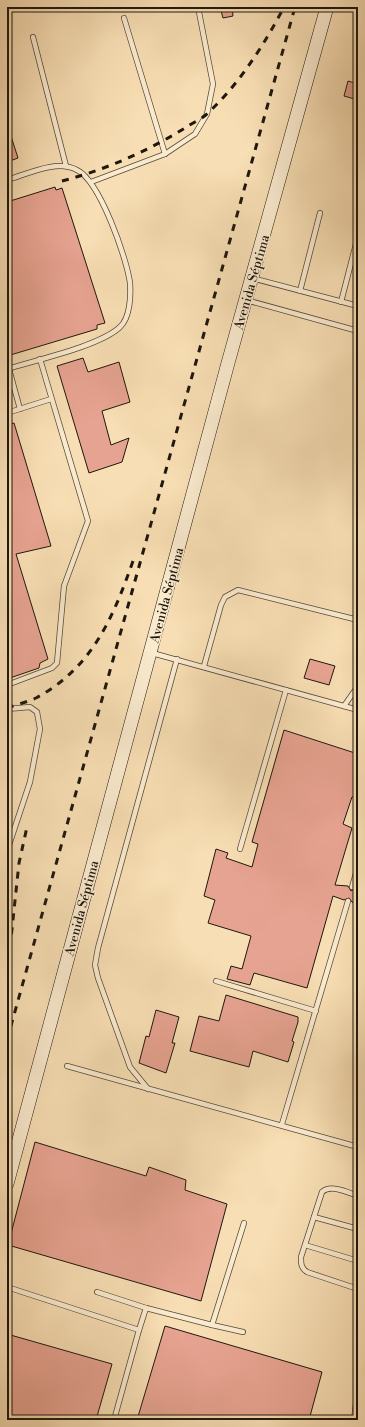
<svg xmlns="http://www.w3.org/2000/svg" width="365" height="1427" font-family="'Libre Bodoni',serif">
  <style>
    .building { fill: #e7a391; stroke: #1e170e }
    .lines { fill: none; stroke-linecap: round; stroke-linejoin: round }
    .lane-casing { stroke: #544938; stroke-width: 6 }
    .secondary-casing { stroke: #1e170e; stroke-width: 14 }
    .lane { stroke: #faeace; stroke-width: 4.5 }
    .secondary { stroke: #faeace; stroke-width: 13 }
    .rail { stroke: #1e170e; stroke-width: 3; stroke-dasharray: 7 7; stroke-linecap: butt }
    .labels { text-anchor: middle; stroke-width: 3; stroke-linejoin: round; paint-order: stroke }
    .street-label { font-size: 13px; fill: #1e170e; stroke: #faeace }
  </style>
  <rect width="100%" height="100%" fill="#f8deb4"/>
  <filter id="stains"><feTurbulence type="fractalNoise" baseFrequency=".005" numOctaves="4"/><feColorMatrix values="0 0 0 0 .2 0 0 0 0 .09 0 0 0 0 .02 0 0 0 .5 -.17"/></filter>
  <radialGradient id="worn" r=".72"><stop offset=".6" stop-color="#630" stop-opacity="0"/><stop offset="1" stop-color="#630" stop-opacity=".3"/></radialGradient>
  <g class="building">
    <path d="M 220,7 L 232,7 L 233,16 L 223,18 Z"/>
    <path d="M 348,81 L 358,84 L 358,100 L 344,96 Z"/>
    <path d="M 7,130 L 9,130 L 18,158 L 7,162 Z"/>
    <path d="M 55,187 L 56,190 L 62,188 L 105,323 L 97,325 L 97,329 L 7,356 L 7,202 Z"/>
    <path d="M 83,358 L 88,372 L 119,362 L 130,402 L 102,411 L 111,445 L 129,438 L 122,462 L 89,473 L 57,366 Z"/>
    <path d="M 14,423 L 51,546 L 16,554 L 48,659 L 40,663 L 39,668 L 7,679 L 7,425 Z"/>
    <path d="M 310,659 L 335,666 L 329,685 L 304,678 Z"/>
    <path d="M 284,730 L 358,754 L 358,799 L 352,797 L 343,824 L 352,828 L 335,885 L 348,886 L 351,891 L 356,888 L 358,889 L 358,905 L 352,902 L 349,898 L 344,900 L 333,896 L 307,988 L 254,973 L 250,985 L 227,979 L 231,966 L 242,969 L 251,936 L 208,923 L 215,900 L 204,896 L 216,849 L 228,853 L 226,858 L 252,867 L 258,844 L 252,842 Z"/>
    <path d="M 226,995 L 298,1017 L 298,1022 L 292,1041 L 294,1042 L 288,1062 L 253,1051 L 249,1067 L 190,1051 L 199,1016 L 219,1021 Z"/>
    <path d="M 156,1010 L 179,1017 L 172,1043 L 175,1043 L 166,1073 L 139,1063 L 146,1036 L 149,1037 Z"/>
    <path d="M 35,1142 L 146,1176 L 149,1167 L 186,1180 L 185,1190 L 227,1204 L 201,1301 L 8,1245 Z"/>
    <path d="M 165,1326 L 322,1372 L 309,1420 L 137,1420 Z"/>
    <path d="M 7,1334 L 112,1364 L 96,1420 L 7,1420 Z"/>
  </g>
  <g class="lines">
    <defs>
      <g id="lane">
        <path d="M 124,18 L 165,154"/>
        <path d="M 33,37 L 66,166"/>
        <path d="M 7,180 C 28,174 56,159 77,170 C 100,181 127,259 130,283 C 131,296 130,318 120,327 C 100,346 36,360 7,369"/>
        <path d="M 91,182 L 165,154 L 195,134 L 207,114 L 213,84 L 198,7"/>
        <path d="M 252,278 L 358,306"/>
        <path d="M 300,291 L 320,213"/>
        <path d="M 246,300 L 358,331"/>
        <path d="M 341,302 L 358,236"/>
        <path d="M 9,369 L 20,409"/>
        <path d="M 7,413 L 51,399"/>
        <path d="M 152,653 L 358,710"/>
        <path d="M 204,666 L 221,605 L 225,597 L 238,590 L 358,620"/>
        <path d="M 7,685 L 52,668 L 57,663 L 64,586 L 88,521 L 40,359"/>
        <path d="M 344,706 L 358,686"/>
        <path d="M 7,709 L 30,707 L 37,712 L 40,729 L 30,782 L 7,851"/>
        <path d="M 240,849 L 286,690"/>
        <path d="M 352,887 L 358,866"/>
        <path d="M 216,981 L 316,1011"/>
        <path d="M 67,1066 L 358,1147"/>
        <path d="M 148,1089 L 130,1067 L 98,978 L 95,965 L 98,948 L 177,659"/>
        <path d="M 282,1124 L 348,901"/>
        <path d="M 358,1196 C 347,1192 331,1184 322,1192 L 301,1257 C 301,1264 301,1268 307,1272 L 358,1289"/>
        <path d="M 314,1217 L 358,1229"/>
        <path d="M 305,1245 L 358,1261"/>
        <path d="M 7,1287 L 139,1330 L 114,1420"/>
        <path d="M 97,1292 L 146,1308"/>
        <path d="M 212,1325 L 243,1332"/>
        <path d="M 139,1330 L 146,1308 L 212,1325 L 244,1223"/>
        <path d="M 354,1420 L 356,1403"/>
      </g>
      <path id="secondary" d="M 7,1184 L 228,363 L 327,7"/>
    </defs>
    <use href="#lane" class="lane-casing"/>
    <use href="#secondary" class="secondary-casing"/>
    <use href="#lane" class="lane"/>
    <use href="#secondary" class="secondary"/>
    <g class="rail">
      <path d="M 62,181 C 105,170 148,151 185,128 C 192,123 202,119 208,113 C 240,83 264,45 284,7"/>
      <path d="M 7,708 C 16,705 27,702 36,698 C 92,668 113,618 133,561"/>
      <path d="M 7,976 L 19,863 L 27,827"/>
      <path d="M 7,1040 L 295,7"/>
    </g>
  </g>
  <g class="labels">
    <g class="street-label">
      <text transform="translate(251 282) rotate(-74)" y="5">Avenida Séptima</text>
      <text transform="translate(166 595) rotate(-75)" y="5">Avenida Séptima</text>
      <text transform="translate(81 908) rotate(-75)" y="5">Avenida Séptima</text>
    </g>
  </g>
  <rect width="365" height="1427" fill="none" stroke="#f8deb4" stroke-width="24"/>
  <rect x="8" y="8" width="349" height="1411" fill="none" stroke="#1e170e" stroke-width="2"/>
  <rect x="12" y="12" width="341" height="1403" fill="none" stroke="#1e170e"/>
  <rect width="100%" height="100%" filter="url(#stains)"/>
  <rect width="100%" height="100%" fill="url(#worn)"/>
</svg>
